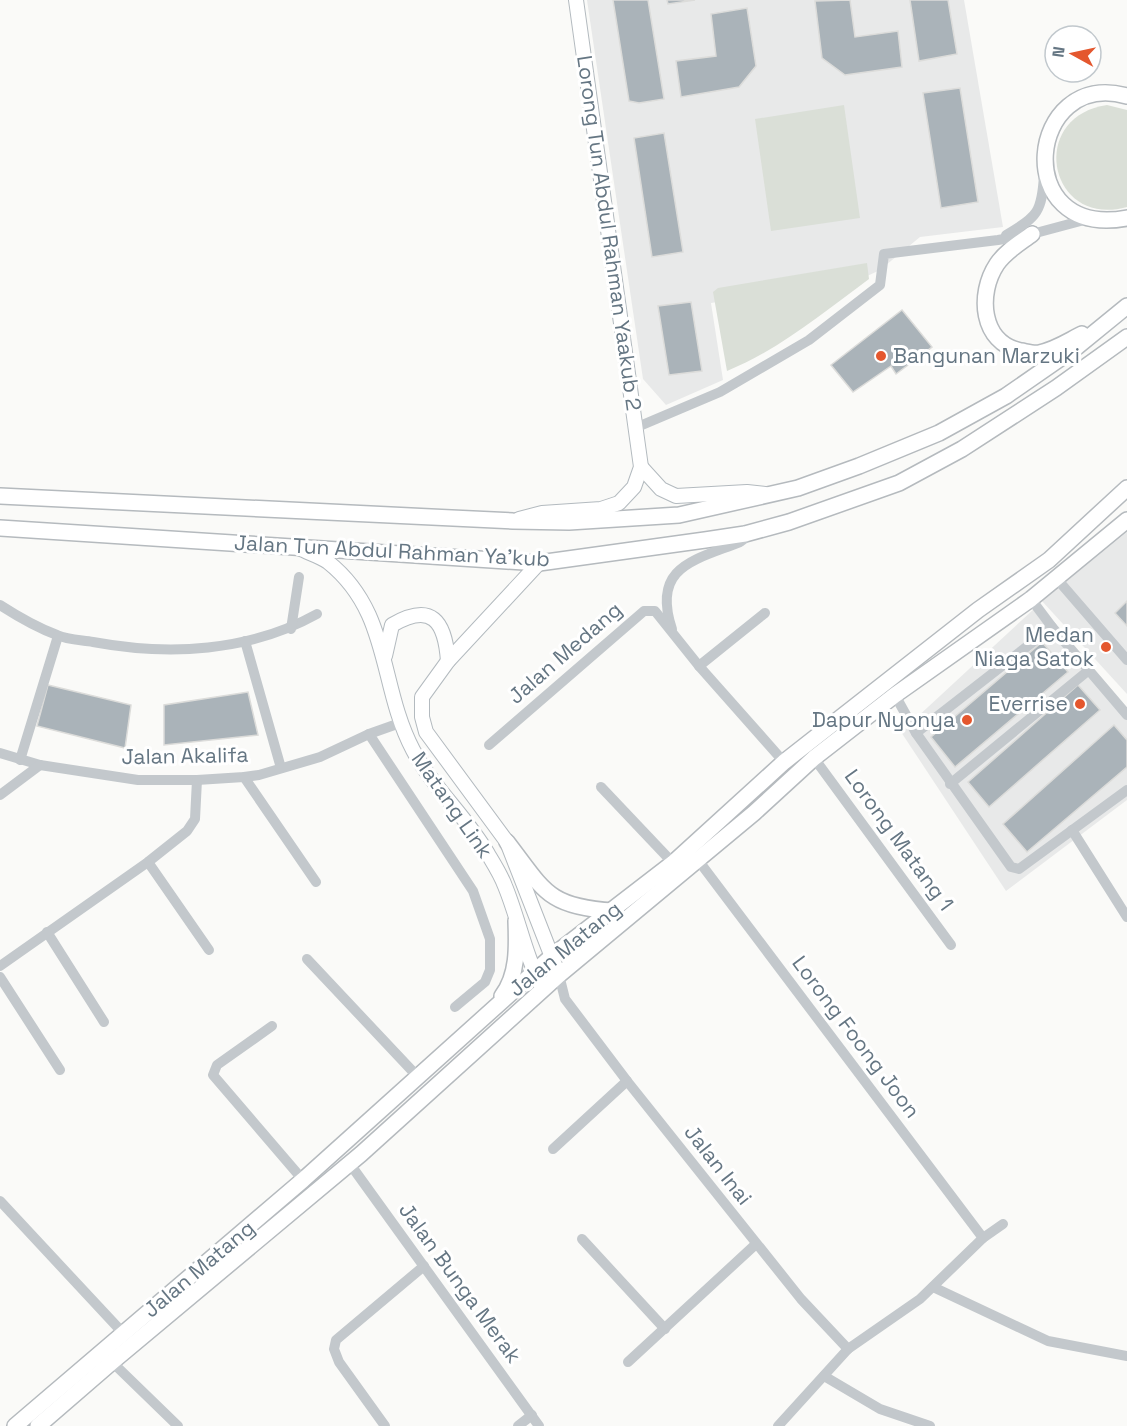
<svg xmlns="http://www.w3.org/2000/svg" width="1127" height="1426" font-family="'Space Grotesk',sans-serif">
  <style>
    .built { fill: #e8e9e9 }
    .green { fill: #dadfd7 }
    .building { fill: #aab3b9; stroke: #dcdcda; stroke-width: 1.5 }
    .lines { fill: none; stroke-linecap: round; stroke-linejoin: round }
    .secondary-casing { stroke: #b3babf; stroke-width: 16 }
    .primary-casing { stroke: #b5babe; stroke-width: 18 }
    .street { stroke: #c3c8cc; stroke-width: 10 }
    .secondary { stroke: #fff; stroke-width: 14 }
    .primary { stroke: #fff; stroke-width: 15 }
    .poi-dot { fill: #e4572e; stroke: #fff; stroke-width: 2 }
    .labels { text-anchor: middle; stroke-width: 6; stroke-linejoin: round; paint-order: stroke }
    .street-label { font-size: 21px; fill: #657683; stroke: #fff }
    .poi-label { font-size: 21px; fill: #657683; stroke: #fff; text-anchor: end }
  </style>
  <rect width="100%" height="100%" fill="#fafaf8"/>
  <g class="built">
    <path d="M 587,0 L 964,0 L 1003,227 L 920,237 L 880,270 L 863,278 L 711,303 L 723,380 L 666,405 L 643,379 Z"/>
    <path d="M 1127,532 L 1127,694 L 1042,601 Z"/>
    <path d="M 1035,608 L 1127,718 L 1127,800 L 1006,891 L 901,732 Z"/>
  </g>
  <g class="green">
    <path d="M 844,105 L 860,218 L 771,231 L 755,119 Z"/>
    <path d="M 1107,105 L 1127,110 L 1127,207 C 1049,229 1026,117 1107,105 Z"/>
    <path d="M 867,263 L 869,279 C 824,312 779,350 727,371 L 713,292 L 718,288 Z"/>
  </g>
  <g class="building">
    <path d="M 613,0 L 648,0 L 664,99 L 639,103 L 629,101 Z"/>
    <path d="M 667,0 L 695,0 L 668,4 Z"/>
    <path d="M 850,0 L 855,37 L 898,31 L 902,67 L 845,75 L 822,58 L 815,1 Z"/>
    <path d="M 910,0 L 948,0 L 957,54 L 919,61 Z"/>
    <path d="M 747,8 L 756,66 L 739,87 L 681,97 L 676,61 L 716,56 L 711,14 Z"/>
    <path d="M 960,88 L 978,202 L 941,208 L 923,93 Z"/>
    <path d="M 664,133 L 683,252 L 652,257 L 634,138 Z"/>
    <path d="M 691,302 L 702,371 L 669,375 L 658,306 Z"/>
    <path d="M 902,310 L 932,347 L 896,374 L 891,366 L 853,392 L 831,365 Z"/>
    <path d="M 1127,601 L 1127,626 L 1115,613 Z"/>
    <path d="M 1042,642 L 1068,672 L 955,767 L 931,737 Z"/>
    <path d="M 48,685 L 131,705 L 125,748 L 37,726 Z"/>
    <path d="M 1078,685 L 1100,710 L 989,807 L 968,782 Z"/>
    <path d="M 248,692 L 258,735 L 164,745 L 164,705 Z"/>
    <path d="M 1114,725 L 1127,740 L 1127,767 L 1027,852 L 1003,824 Z"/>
  </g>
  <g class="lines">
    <defs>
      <g id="secondary">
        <path d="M 641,467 L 661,489 L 676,496 L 747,492 L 765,494"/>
        <path d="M 519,519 L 542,513 L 601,509 L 619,503 L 634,487 L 641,467 L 576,0"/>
        <path d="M 299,548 C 308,553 320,556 328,562 C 391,612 379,686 413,750 C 433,788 467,817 488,854 C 494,864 501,875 505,886 C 519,920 525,956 543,989"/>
        <path d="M 539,563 L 448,661 L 422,697 L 422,717 L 426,732 L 507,842 L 559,975"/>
        <path d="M 385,656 L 392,625 C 432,602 445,621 448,661"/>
      </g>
      <g id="primary">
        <path d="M 1127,96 C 1027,68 1009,240 1127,218"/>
        <path d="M 1032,234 C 1020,243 1006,251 997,264 C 977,294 981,343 1021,351 C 1027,352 1034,354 1039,353 C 1055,350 1068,341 1082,334"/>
        <path d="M 0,496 L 513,521 L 569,522 L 679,515 L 798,488 L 859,466 L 939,433 L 1006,396 L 1078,346 L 1127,306"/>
        <path d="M 0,528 L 539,563 L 705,540 L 745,534 L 789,522 L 899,483 L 962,449 L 1056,388 L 1127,337"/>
        <path d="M 507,842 C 544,890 547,907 613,911"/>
        <path d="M 502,996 C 518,975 517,947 516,921"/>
        <path d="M 15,1426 L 303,1180 L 551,957 L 673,863 L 784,762 L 978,610 L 1049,560 L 1127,488"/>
        <path d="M 38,1426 L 112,1362 L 361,1154 L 559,975 L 754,813 L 814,758 L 895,695 L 1031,599 L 1127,520"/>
      </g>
    </defs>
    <use href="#secondary" class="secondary-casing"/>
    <use href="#primary" class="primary-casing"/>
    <g class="street">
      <path d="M 1006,235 C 1038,217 1042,211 1044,175"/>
      <path d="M 635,428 L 720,392 L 809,340 L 880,285 L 884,254 L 998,240 L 1032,234 L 1088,219"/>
      <path d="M 1057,579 L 1127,660"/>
      <path d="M 1031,599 L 1052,627 L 1127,715"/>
      <path d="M 0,605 C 17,616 38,628 57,635 C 68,640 82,640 93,642 C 169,656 249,652 317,614"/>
      <path d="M 291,629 L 299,577"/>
      <path d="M 672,629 C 651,566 695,560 740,542 L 744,539 L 745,534"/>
      <path d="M 245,641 L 281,768"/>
      <path d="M 699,666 L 765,613"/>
      <path d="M 895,695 L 916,733 L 1011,867 L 1019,869 L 1127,790"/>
      <path d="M 916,733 L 1052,627"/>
      <path d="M 369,734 L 473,891 L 490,939 L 490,970 L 485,982 L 455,1007"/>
      <path d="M 489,745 L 644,611 L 655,611 L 699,666 L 784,762"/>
      <path d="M 0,753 L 40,765 L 138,780 L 197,780 L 244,777 L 259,775 L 320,757 L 369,734 L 400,723"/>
      <path d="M 814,758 L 951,945"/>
      <path d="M 20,760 L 58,636"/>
      <path d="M 244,777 L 316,882"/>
      <path d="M 950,784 L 1089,670"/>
      <path d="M 601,787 L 673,863"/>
      <path d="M 0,795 L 40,765"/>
      <path d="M 1072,830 L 1127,917"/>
      <path d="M 698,860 L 983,1238"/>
      <path d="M 148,862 L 209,950"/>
      <path d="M 47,932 L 104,1022"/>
      <path d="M 307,959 L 418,1077"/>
      <path d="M 0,966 L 148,862 L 187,831 L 195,819 L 197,780"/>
      <path d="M 559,975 L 565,999 L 627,1081 L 801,1299 L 848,1349"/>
      <path d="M 0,977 L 60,1070"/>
      <path d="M 272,1026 L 217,1065 L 213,1075 L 303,1180"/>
      <path d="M 553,1149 L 627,1081"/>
      <path d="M 350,1164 L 539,1426"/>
      <path d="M 0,1201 L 123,1333"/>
      <path d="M 582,1239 L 665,1329"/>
      <path d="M 933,1287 L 1048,1341 L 1127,1356"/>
      <path d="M 112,1362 L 178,1426"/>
      <path d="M 628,1362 L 756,1244"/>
      <path d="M 824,1376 L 880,1409 L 930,1426"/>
      <path d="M 385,1426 L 339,1362 L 334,1349 L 336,1340 L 424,1266"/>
      <path d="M 518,1426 L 532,1415"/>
      <path d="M 778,1426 L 848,1349 L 920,1299 L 983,1238 L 1003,1224"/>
    </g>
    <use href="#secondary" class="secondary"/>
    <use href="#primary" class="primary"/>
  </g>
  <g class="poi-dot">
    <circle cx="881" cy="356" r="6"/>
    <circle cx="1106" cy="647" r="6"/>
    <circle cx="1080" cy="704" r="6"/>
    <circle cx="967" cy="720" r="6"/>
  </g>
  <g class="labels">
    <g class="street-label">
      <text transform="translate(609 233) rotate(82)" y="7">Lorong Tun Abdul Rahman Yaakub 2</text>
      <text transform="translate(392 551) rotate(3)" y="7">Jalan Tun Abdul Rahman Ya'kub</text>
      <text transform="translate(565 653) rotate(-41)" y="7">Jalan Medang</text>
      <text transform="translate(185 756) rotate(-1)" y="7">Jalan Akalifa</text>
      <text transform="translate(452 805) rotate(55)" y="7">Matang Link</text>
      <text transform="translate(899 840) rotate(54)" y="7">Lorong Matang 1</text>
      <text transform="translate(565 949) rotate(-39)" y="7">Jalan Matang</text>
      <text transform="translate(856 1037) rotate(53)" y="7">Lorong Foong Joon</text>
      <text transform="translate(718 1165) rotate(52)" y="7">Jalan Inai</text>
      <text transform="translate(199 1269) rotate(-40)" y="7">Jalan Matang</text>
      <text transform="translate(460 1283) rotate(54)" y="7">Jalan Bunga Merak</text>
    </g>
    <g class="poi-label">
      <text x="893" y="363" text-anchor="start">Bangunan Marzuki</text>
      <text x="1094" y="642">Medan<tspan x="1094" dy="24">Niaga Satok</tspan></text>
      <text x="1068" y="711">Everrise</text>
      <text x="955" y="727">Dapur Nyonya</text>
    </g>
  </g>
  <g transform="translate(1073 54) rotate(278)"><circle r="28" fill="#ffffff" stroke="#c1c8cd" stroke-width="1.5"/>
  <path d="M0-4.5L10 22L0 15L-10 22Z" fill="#e4572e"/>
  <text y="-9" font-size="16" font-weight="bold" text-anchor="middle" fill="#657683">N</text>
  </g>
</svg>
